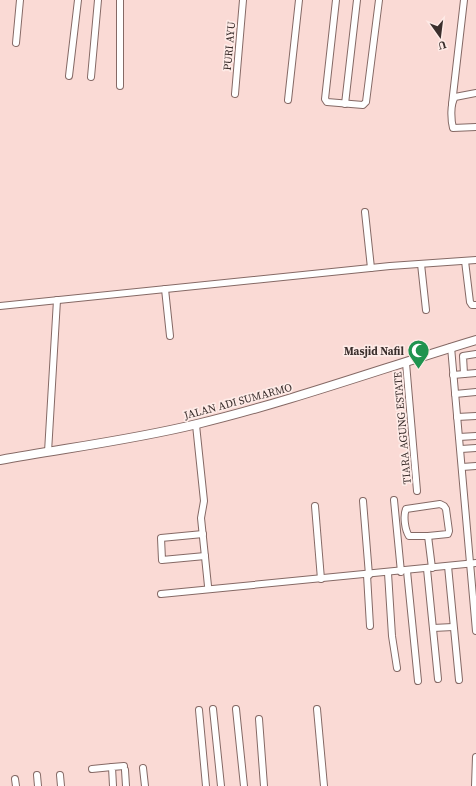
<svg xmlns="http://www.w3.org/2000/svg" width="476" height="786" font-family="'Source Serif 4',serif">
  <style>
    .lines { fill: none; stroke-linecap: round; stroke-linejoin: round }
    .minor-casing { stroke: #856965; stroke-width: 8 }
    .major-casing { stroke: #856965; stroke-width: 10 }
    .minor { stroke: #fff; stroke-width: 6 }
    .major { stroke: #fff; stroke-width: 8 }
    .labels { text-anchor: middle; stroke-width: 3.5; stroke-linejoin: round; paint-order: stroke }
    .street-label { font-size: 11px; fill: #3b2f2d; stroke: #feebe7 }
    .poi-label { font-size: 11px; font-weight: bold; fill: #3b2f2d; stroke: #feebe7; text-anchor: end }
  </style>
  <rect width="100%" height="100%" fill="#fadad5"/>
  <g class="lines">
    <defs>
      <g id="minor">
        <path d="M 120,0 L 120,86"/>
        <path d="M 336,0 L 325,99 L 327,102 L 363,105 L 366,102 L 379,0"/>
        <path d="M 16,43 L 20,0"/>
        <path d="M 69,76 L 78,0"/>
        <path d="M 91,77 L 98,0"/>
        <path d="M 476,93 L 455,97 C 450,104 451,120 453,128 L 476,127"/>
        <path d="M 235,94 L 243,0"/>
        <path d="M 288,100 L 299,0"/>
        <path d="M 345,104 L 357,0"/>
        <path d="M 452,104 L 464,0"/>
        <path d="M 365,212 L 371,268"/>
        <path d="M 465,261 L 470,302 L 472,305 L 476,305"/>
        <path d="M 421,264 L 426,310"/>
        <path d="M 165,289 L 170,336"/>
        <path d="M 0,306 L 390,266 L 476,260"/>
        <path d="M 451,347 L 476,631"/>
        <path d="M 406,363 L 417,491"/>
        <path d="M 464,374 L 463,356 L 476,354"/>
        <path d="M 453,375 L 476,373"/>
        <path d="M 455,394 L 476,392"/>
        <path d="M 457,417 L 476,416"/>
        <path d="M 196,425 L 204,501 L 201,518 L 208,586"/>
        <path d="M 459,437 L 476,436"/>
        <path d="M 461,449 L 476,448"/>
        <path d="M 48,452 L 57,300"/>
        <path d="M 462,467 L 476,466"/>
        <path d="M 394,500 L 401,572"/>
        <path d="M 363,501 L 369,575"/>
        <path d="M 440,504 L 444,506 L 446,509 L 449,531 L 448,534 L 428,536 L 409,536 C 405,530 403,516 406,509 Z"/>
        <path d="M 315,506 L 321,579"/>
        <path d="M 203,534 L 161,538 L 162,560 L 205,556"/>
        <path d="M 428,536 L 432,568"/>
        <path d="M 448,566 L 459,680"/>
        <path d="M 427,569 L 438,679"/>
        <path d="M 407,571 L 418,681"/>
        <path d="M 388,573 L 392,636 L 397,668"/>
        <path d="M 367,575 L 370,626"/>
        <path d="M 161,594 L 476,563"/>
        <path d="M 433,628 L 453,627"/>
        <path d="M 213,709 L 221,786"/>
        <path d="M 236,709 L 244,786"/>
        <path d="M 317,709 L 324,786"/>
        <path d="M 199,710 L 206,786"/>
        <path d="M 259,719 L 264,786"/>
        <path d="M 143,768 L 145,786"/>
        <path d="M 92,769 L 112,767"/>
        <path d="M 125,770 L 126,786"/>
        <path d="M 37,775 L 38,786"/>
        <path d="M 60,775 L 61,786"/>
        <path d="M 15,779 L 16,786"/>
        <path d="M 113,786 L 112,767 L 124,766"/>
        <path d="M 475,786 L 476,757"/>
      </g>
      <path id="major" d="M 0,460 C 66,448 132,440 197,424 C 292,401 383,368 476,340"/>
    </defs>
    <use href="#minor" class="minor-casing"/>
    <use href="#major" class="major-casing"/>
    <use href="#minor" class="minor"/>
    <use href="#major" class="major"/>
  </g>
  <defs>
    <symbol id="mosque-pin" viewBox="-11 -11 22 30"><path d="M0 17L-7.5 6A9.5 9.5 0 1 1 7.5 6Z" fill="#1f934e" stroke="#feebe7"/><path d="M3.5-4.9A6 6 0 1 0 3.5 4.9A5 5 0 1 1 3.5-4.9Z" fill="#fff"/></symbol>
  </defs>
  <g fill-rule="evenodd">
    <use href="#mosque-pin" x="406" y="338" width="25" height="34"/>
  </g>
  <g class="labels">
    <g class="street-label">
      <text transform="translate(229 46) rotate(-85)" y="4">PURI AYU</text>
      <text transform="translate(238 401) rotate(-15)" y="4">JALAN ADI SUMARMO</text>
      <text transform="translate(402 428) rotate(-95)" y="4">TIARA AGUNG ESTATE</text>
    </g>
    <g class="poi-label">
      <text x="404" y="355">Masjid Nafil</text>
    </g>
  </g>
  <g transform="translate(440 36) rotate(166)" stroke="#feebe7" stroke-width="3" paint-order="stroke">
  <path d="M0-3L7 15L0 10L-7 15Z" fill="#3b2f2d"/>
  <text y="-6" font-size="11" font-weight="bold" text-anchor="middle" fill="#3b2f2d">U</text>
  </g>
</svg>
